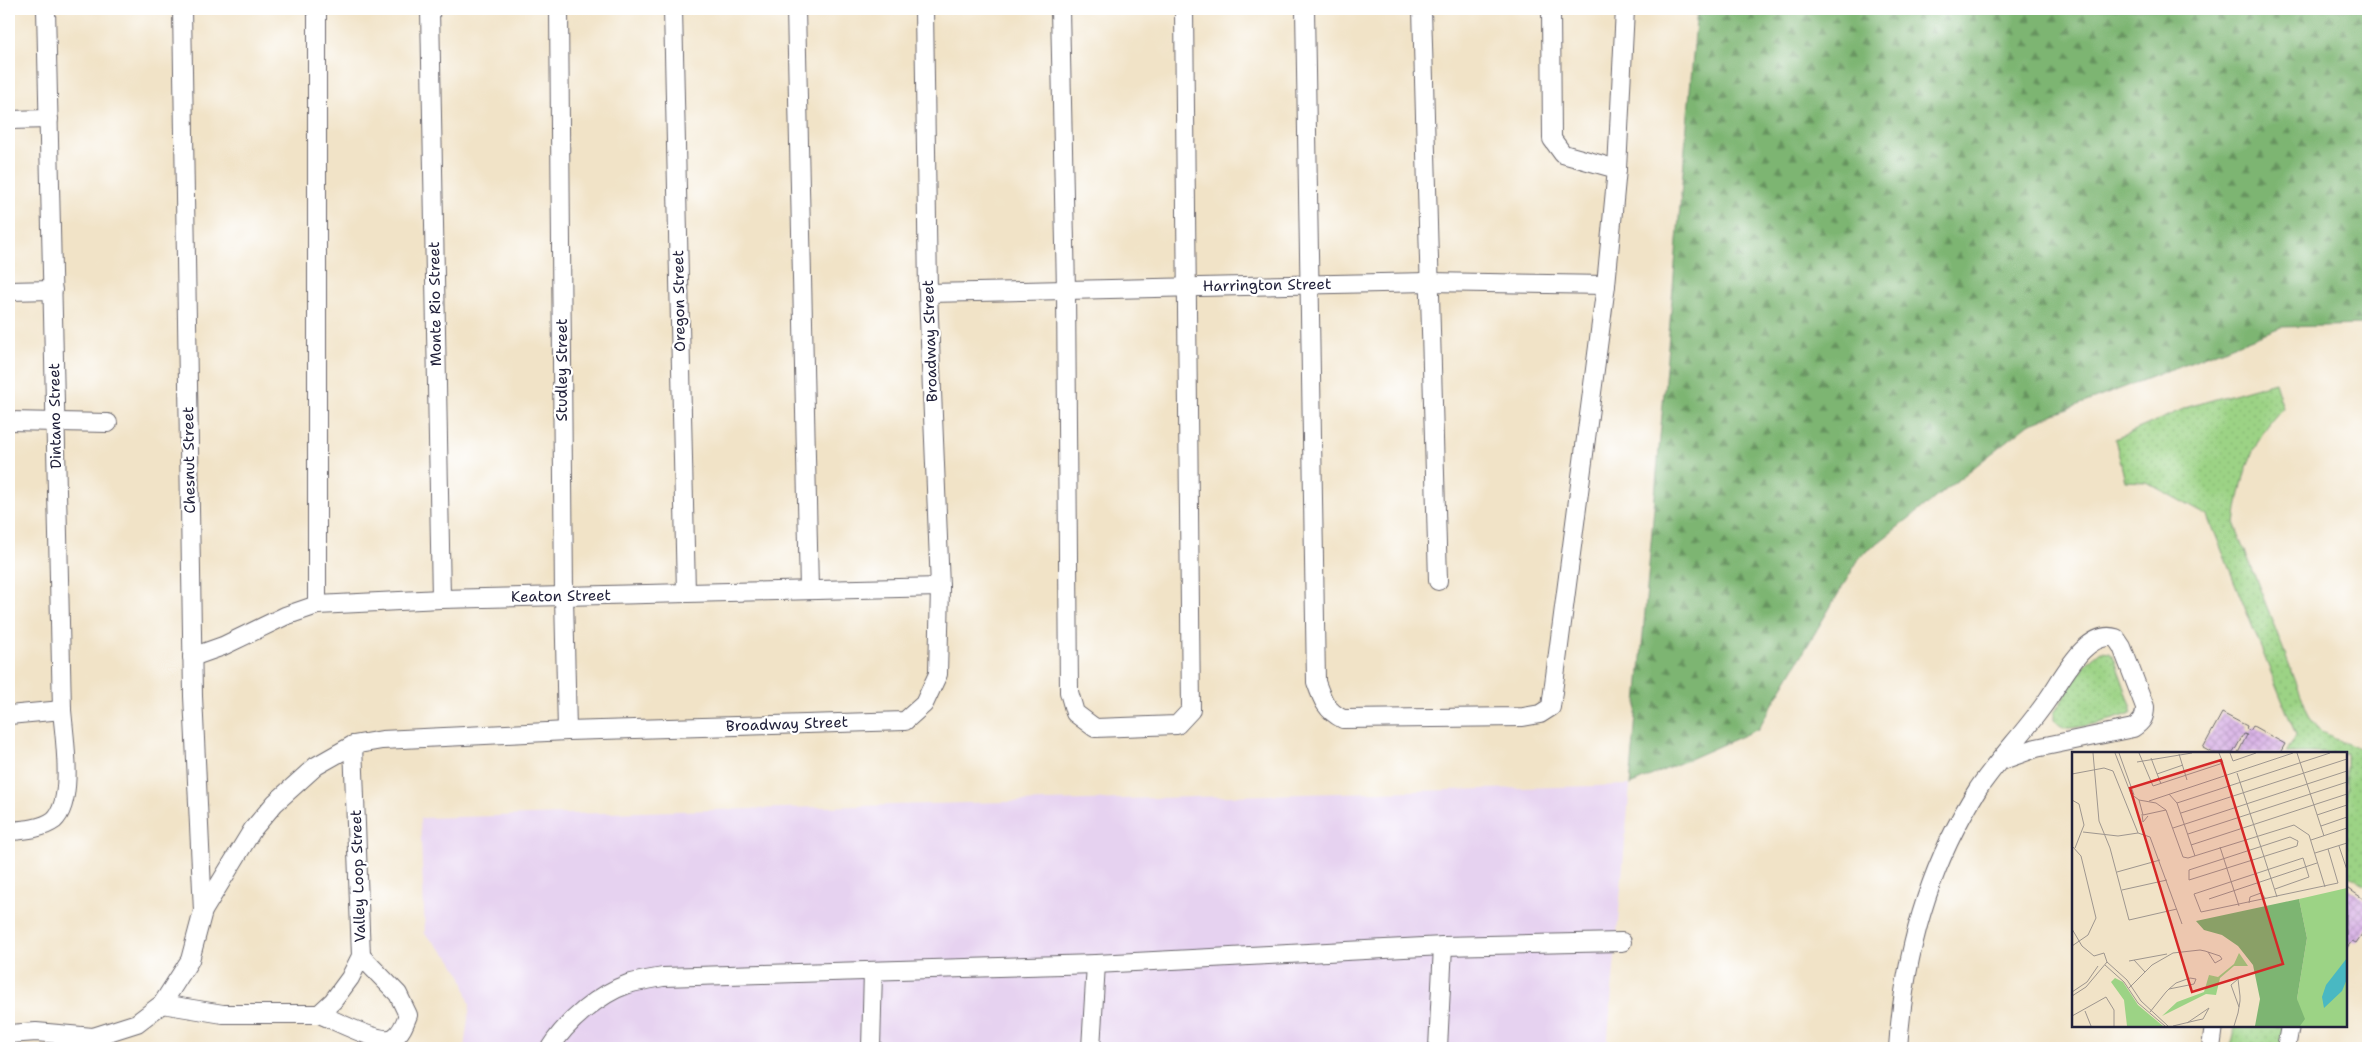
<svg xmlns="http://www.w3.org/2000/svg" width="2377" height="1057" font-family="'Shantell Sans',sans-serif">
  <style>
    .built { fill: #e6d2f0 }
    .forest { fill: url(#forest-firs); stroke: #506c56 }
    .park { fill: url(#park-dots); stroke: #5f7a60 }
    .building { fill: url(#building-cross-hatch) }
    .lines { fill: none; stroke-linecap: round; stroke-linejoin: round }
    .minor-casing { stroke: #6a666c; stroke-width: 20 }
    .minor { stroke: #fff; stroke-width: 18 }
    .labels { text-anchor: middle; stroke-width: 4.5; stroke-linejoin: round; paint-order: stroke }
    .street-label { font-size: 15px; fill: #22223b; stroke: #fff }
    .inset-road { fill: none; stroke: #9e968f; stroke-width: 1 }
    .view { fill: #d62828; fill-opacity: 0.15; stroke: #d62828; stroke-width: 2.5 }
    .inset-edge { fill: none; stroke: #22223b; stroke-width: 2.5 }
  </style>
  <defs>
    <pattern id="forest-firs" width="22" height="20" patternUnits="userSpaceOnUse" patternTransform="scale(1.25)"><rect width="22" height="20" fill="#7db572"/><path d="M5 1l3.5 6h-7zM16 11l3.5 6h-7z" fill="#66935f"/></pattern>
    <pattern id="park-dots" width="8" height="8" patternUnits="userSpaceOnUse" patternTransform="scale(1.25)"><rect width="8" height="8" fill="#9cd385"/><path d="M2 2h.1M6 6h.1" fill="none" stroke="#86b574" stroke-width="1.8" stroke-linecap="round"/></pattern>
    <pattern id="building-cross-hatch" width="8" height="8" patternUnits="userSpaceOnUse" patternTransform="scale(1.25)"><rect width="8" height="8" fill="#d9b3e6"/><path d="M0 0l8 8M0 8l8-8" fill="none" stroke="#ba9ac6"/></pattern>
  </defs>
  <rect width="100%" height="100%" fill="#fff"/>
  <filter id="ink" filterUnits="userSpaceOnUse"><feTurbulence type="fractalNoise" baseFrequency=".02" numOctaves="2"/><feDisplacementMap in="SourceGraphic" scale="10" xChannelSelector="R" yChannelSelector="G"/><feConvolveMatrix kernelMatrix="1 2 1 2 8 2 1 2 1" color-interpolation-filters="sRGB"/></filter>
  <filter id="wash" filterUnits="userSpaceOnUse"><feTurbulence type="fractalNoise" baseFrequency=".0096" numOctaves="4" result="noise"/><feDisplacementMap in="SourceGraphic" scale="20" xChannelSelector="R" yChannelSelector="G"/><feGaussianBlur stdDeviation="1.12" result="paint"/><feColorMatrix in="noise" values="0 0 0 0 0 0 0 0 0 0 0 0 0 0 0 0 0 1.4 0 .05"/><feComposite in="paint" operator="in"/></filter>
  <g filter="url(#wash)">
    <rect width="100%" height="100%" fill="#f1e3c7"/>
    <path class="built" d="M 1630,785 L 1607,1048 L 464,1048 L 470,1005 L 462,977 L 451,959 L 425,934 L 420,818 Z"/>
    <path class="forest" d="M 1697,9 L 2368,9 L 2368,325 L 2281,327 L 2029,424 L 1860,557 L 1758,729 L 1630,785 Z"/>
    <g class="park">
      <path d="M 2275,382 L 2283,408 C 2251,439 2240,482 2235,525 L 2310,718 L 2322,732 L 2368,753 L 2368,887 L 2346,874 L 2346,753 L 2286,753 L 2296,735 L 2208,516 L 2146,482 L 2125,481 L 2115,439 L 2188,407 Z"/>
      <path d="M 2101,651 L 2110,652 L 2114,658 L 2131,705 L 2131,713 C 2121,718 2078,729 2067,728 C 2061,727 2058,724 2054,719 L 2054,713 L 2086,663 Z"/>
      <path d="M 2235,1026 L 2284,1026 L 2281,1048 L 2230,1048 Z"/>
    </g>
    <g id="blocks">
      <g class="building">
        <path d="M 2222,713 L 2247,726 L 2246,729 L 2250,731 L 2253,726 L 2285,744 L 2280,753 L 2238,753 L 2247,735 L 2244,734 L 2233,753 L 2212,753 L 2203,748 Z"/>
        <path d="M 2346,887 L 2368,902 L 2368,925 L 2356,943 L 2352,941 L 2346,949 Z"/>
      </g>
    </g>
  </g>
  <g filter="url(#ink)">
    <use href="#blocks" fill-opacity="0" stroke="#6a666c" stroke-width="1"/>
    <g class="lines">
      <defs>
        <g id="minor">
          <path d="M 182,9 L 193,696 L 203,911"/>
          <path d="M 317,9 L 317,605"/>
          <path d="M 430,9 L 441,599"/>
          <path d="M 559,9 L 564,596 L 567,731"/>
          <path d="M 673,9 L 686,593"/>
          <path d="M 796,9 L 809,590"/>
          <path d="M 1060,9 L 1066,290 L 1069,692 L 1075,713 L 1095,728 L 1177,725 L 1191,710 L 1184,9"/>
          <path d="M 1305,9 L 1316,682 C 1322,699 1326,711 1343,719 L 1523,717 L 1540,714 L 1551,707 L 1606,285 L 1617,169 L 1625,9"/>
          <path d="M 1422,9 L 1438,581"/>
          <path d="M 1551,9 L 1552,139 L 1563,154 L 1617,169"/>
          <path d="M 9,120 L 49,119"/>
          <path d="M 9,291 L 53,290"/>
          <path d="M 928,293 L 1428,282 L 1606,285"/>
          <path d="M 9,421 L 108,423"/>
          <path d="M 192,657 L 223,646 L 285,616 L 317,605 L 441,599 L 940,587"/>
          <path d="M 9,715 L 62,710"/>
          <path d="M 9,831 C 23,830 42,829 54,820 C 75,801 64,736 62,710 L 46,9"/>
          <path d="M 162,1004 L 223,1014 L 319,1014 L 333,1001 L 350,978 L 361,956 L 353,745"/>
          <path d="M 319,1014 C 334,1020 379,1044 393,1038 C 401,1034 405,1023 408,1015 L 398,994 L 361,956"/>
          <path d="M 9,1034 L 36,1032 L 93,1037 L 137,1023 L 162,1004 L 190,960 L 203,911 L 253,829 L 275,803 L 316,766 L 353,745 L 382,740 L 567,731 L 905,721 L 924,704 L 938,674 L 940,587 L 928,293 L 924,9"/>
          <path d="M 550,1048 C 566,1022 599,994 628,984 C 639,981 651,979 663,977 L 1096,964 L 1443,946 L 1622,942"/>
          <path d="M 871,1048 L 873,971"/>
          <path d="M 1091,1048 L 1096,964"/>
          <path d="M 1438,1048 L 1443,946"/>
          <path d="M 1898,1048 C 1904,957 1928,867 1978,789 C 1999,758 2027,730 2048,699 C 2063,678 2086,629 2116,638 L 2122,647 L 2145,707 C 2145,718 2142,722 2133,728 L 2036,748 L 2000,761"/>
          <path d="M 2211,1048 L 2214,1026"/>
          <path d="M 2286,1048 L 2290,1026"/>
        </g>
      </defs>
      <use href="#minor" class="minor-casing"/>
      <use href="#minor" class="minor"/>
    </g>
  </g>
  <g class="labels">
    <g class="street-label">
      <text transform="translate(1267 285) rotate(-1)" y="5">Harrington Street</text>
      <text transform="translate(679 301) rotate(-91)" y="5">Oregon Street</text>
      <text transform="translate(435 304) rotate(-91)" y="5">Monte Rio Street</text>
      <text transform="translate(930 341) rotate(-92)" y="5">Broadway Street</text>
      <text transform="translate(562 370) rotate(-90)" y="5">Studley Street</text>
      <text transform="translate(55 416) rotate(-91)" y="5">Dintano Street</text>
      <text transform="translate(189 460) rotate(-91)" y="5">Chesnut Street</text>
      <text transform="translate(561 596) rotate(-1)" y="5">Keaton Street</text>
      <text transform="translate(787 724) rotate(-2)" y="5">Broadway Street</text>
      <text transform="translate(358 876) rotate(-92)" y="5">Valley Loop Street</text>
    </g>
  </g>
  <g transform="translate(2072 752)">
    <rect width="275" height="275" fill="#f1e3c7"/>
    <path d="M 275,136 L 275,274 L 228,274 L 225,247 L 235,186 L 227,147 Z" fill="#9cd385"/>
    <path d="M 227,147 L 235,186 L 225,247 L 233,267 L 228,274 L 183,274 L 188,247 L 181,213 L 166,194 L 150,183 L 132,178 L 124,169 Z" fill="#7db572"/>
    <path d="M 167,201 L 176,214 L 162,214 L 148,226 L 144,243 L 134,242 L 90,264 L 105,250 L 132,240 L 137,223 L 146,225 L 162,212 ZM 43,226 L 51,230 L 66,253 L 91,274 L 55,274 L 52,248 L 39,230 Z" fill="#9cd385"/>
    <path d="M 275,206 L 275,227 L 270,239 L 252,256 L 250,245 L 254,233 Z" fill="#49b8c2"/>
    <path class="inset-road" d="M 21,1 L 27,69 L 38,96 L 57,168 L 105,157M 43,1 L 59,42 L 67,48 L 84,51 L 94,58 L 111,105 L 116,106 L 222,73 L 237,83 L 253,135M 47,1 L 62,43M 67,1 L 81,34 L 151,11 L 147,1M 158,1 L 161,9 L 184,1M 225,1 L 252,84M 107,2 L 115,28M 79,6 L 89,32M 65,10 L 120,1M 165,21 L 205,145M 0,22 L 32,16 L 41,19 L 66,81M 85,22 L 111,13M 97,42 L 105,51 L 123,104M 0,48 L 7,52 L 12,73 L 3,96M 67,48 L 71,63 L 94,58M 77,49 L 221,1M 105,51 L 258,1M 109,61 L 275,7M 70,62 L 71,70 L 76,64M 245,63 L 275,53M 249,74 L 275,65M 101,76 L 275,19M 11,80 L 46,84 L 66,81 L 78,85 L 110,172M 116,82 L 275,30M 218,85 L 226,89 L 225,94 L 117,128 L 117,118 ZM 239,88 L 275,76M 119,93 L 275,42M 0,94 L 9,104 L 24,166 L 16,183 L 0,194M 267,94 L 275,118M 148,95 L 167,154M 243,101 L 275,91M 45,120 L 88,108M 203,137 L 237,125 L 231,106 L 122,142 L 129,160 L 266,131 L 256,97M 50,138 L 95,128M 137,147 L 245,111M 177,151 L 178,145 L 189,141 L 194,147M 0,177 L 10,194 L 22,204M 62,208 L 73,220M 57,209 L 95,202M 35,210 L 55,228 L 69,249 L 96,274M 33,213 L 52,230 L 66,251 L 93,274M 57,236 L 80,213 L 101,201 L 128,198 L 133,199 L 148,204 L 150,207 L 143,211 L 136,200M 0,240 L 15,230 L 26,214M 0,244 L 14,235 L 35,210 L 32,201 L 22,204M 13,259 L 19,274M 78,260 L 94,240 L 97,237 L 104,231 L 118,226 L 124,227 L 122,232 L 97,237M 0,264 L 34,245 L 42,258 L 42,274M 101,274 L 126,268 L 131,267 L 137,256 L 115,271M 162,274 L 166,261 L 168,249 L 168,244 L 166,227 L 159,233 L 167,255"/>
    <path class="view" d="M 149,8 L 211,212 L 120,240 L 58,36 Z"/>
    <rect width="275" height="275" class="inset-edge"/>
  </g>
  <rect width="2377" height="1057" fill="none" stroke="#fff" stroke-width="30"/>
</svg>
